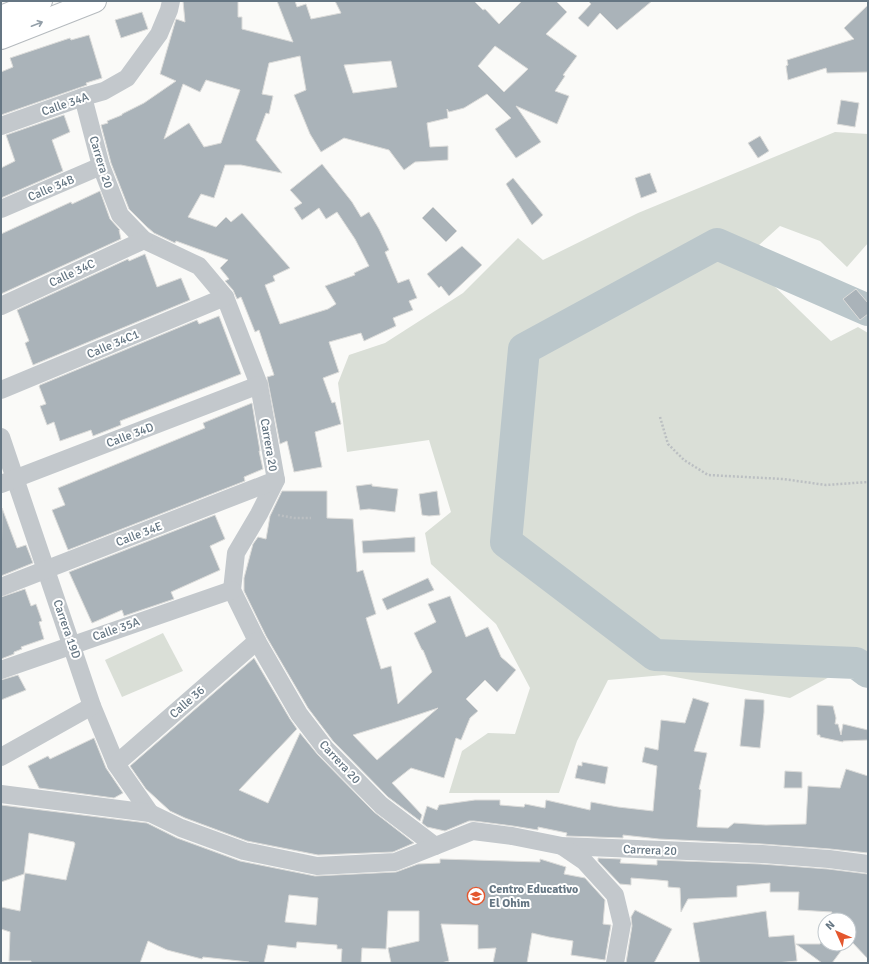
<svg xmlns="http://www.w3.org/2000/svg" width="869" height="964" font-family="Signika,sans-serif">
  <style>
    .green { fill: #dadfd7 }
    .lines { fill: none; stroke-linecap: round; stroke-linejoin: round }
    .river { stroke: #bbc7cb; stroke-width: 32 }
    .building { fill: #aab3b9; stroke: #dcdcda; fill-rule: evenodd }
    .major-casing { stroke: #b5babe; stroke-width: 24 }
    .path { stroke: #bbbfc2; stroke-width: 2.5; stroke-dasharray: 2 2; stroke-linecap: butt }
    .minor { stroke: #c3c8cc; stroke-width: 18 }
    .major { stroke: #fff; stroke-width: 22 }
    .oneway { stroke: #939fa8 }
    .labels { text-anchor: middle; stroke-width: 4; stroke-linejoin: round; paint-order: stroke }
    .street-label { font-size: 12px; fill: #657683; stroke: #fff }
    .poi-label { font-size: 12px; font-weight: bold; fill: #657683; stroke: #fff; text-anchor: start }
  </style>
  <rect width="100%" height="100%" fill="#fafaf8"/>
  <g class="green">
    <path d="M 835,132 L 868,134 L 868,243 L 847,267 L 820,241 L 780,226 L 759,245 L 770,282 L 831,341 L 858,327 L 868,333 L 868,667 L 850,666 L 790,698 L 664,675 L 608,680 L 577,741 L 559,793 L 449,793 L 462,751 L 488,733 L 515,734 L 530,688 L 496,624 L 431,564 L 425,533 L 451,512 L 429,440 L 347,452 L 338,383 L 349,355 L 385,343 L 463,293 L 518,238 L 543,260 L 638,213 Z"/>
    <path d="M 163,633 L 183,671 L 122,697 L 105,660 Z"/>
  </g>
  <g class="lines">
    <path class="river" d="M 868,310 L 717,244 L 524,349 L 506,542 L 655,655 L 856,663 L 868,672"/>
  </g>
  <g class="building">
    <path d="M 183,1 L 238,1 L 238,17 L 242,17 L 242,29 L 293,42 L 277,1 L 295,1 L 297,7 L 306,4 L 311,19 L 341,13 L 335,1 L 474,1 L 483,10 L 485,9 L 499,24 L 522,1 L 556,1 L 567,12 L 546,34 L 577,56 L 563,75 L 565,76 L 555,91 L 569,96 L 557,124 L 516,106 L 541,142 L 516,158 L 495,129 L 511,118 L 487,94 L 464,108 L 449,112 L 447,109 L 448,118 L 427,123 L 430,147 L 448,146 L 448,160 L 415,162 L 404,170 L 389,150 L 344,138 L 321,152 L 310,134 L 294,95 L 306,90 L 300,56 L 269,63 L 262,94 L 273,96 L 269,114 L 266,113 L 256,140 L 282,173 L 241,165 L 225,165 L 214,198 L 201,194 L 188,217 L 216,227 L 226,217 L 231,222 L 242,213 L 290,268 L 273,276 L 275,281 L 265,285 L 280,324 L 328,309 L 336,304 L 325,286 L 355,275 L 354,273 L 369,266 L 355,239 L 337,212 L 326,219 L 319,208 L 302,220 L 294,208 L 302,203 L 290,190 L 322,164 L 352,202 L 361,217 L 369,212 L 379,229 L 389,250 L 385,252 L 398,283 L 409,279 L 417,298 L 409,301 L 413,310 L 393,318 L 396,326 L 364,341 L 361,333 L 329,342 L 339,372 L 323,378 L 332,403 L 335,402 L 341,424 L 315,432 L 322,467 L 294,472 L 287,441 L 280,444 L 267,377 L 274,375 L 259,330 L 255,332 L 241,297 L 237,299 L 233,290 L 225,281 L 229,279 L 220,268 L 228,260 L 176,241 L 175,243 L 154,233 L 147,227 L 129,209 L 111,163 L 101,125 L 108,123 L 107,121 L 122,115 L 122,114 L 144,103 L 176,81 L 160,74 L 176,19 L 185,22 ZM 495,46 L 528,69 L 504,92 L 478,66 ZM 391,61 L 397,87 L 353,93 L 344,65 ZM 206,80 L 240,90 L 221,143 L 204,147 L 189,123 L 164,139 L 183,84 L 200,92 Z"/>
    <path d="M 588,1 L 652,1 L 617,30 L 600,13 L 588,27 L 578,18 L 591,4 Z"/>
    <path d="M 868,5 L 868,72 L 827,73 L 826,68 L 788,80 L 786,66 L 788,65 L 787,60 L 854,39 L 844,28 Z"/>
    <path d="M 142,12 L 148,29 L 121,38 L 115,20 Z"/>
    <path d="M 89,35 L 102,78 L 86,83 L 87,85 L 1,115 L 1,72 L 13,67 L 10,58 L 70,38 L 71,40 Z"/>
    <path d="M 841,100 L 859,103 L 855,127 L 837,124 Z"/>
    <path d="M 64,115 L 70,132 L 52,140 L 63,171 L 1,198 L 1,168 L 15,161 L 6,135 Z"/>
    <path d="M 760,136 L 769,151 L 758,158 L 748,143 Z"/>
    <path d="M 650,173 L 657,192 L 641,198 L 635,178 Z"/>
    <path d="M 513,178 L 543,215 L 532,225 L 506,184 Z"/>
    <path d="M 100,191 L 110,219 L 120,230 L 119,230 L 121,239 L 1,294 L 1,234 L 71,202 L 72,204 Z"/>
    <path d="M 433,207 L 457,231 L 446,242 L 422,218 Z"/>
    <path d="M 462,246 L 482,265 L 449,296 L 441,286 L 439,288 L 427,274 Z"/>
    <path d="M 145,254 L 157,287 L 181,278 L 190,300 L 33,365 L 25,343 L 29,341 L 17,310 L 128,259 L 129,261 Z"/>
    <path d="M 856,289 L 868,303 L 868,314 L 860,320 L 843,299 Z"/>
    <path d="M 219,316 L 241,374 L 120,421 L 121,425 L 93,436 L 91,430 L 60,441 L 54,422 L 47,425 L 40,406 L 46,404 L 39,386 L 40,385 L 197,320 L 199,324 Z"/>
    <path d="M 252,403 L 260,451 L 259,451 L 263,469 L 244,477 L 245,481 L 68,550 L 52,510 L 65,505 L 58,488 L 205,428 L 203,423 Z"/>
    <path d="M 372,484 L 372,486 L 398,489 L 395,512 L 369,509 L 360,510 L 356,486 Z"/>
    <path d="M 282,491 L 327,491 L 327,518 L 353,519 L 357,572 L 363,570 L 376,614 L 366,618 L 381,669 L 391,666 L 398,704 L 432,672 L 423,650 L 422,650 L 414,633 L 436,622 L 428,604 L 450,596 L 466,637 L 488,627 L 501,657 L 516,670 L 497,692 L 485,680 L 466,699 L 478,711 L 470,718 L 461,740 L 456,738 L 444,778 L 411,768 L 392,783 L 422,815 L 420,821 L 388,797 L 333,741 L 308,708 L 266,636 L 244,591 L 244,578 L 253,544 L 258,537 L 266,539 L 270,516 ZM 438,708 L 377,760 L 353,735 L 402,720 Z"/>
    <path d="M 437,491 L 440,515 L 429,516 L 422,515 L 419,494 Z"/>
    <path d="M 2,508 L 17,548 L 26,545 L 33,563 L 1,576 Z"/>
    <path d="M 215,515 L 225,539 L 210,546 L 220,570 L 171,592 L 174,599 L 124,616 L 122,610 L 92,623 L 69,572 Z"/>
    <path d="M 415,537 L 415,552 L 363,553 L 362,541 Z"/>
    <path d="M 428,578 L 434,590 L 387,610 L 382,599 Z"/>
    <path d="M 25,589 L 31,606 L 36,604 L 42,621 L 39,622 L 44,639 L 21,647 L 22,649 L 14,652 L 14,654 L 1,659 L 1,597 Z"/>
    <path d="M 254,658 L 290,719 L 297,729 L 239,790 L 268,803 L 300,733 L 318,755 L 374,812 L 414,843 L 393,852 L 318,855 L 247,841 L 185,818 L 170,811 L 146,789 L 130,766 Z"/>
    <path d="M 18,675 L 26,690 L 1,700 L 1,680 Z"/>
    <path d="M 693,698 L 709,703 L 694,751 L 707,753 L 699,789 L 701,790 L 697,827 L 728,828 L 734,823 L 766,825 L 806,824 L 808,786 L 840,788 L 846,769 L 868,776 L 868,853 L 830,849 L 762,844 L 659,839 L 623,835 L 623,838 L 566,836 L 567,833 L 538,827 L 538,830 L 513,826 L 474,821 L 469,821 L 445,831 L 427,827 L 422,823 L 427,806 L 437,810 L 439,805 L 475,800 L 500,800 L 500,805 L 524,807 L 525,804 L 545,808 L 546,800 L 590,810 L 591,802 L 618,807 L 653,811 L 657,766 L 642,762 L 645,747 L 658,750 L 661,720 L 685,723 Z"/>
    <path d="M 745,699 L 764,700 L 764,712 L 760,748 L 740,746 Z"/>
    <path d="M 817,705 L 833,706 L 836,718 L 835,724 L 838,724 L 841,735 L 843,724 L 868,730 L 868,740 L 843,741 L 843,742 L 820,737 L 820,735 L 817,735 Z"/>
    <path d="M 94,738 L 106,768 L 123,793 L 114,798 L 39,788 L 28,766 L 48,756 L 50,759 Z"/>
    <path d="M 582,762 L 608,767 L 605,784 L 575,778 L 578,765 L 582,766 Z"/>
    <path d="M 785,771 L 802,772 L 802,788 L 784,788 Z"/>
    <path d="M 1,805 L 147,823 L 177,838 L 240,861 L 315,876 L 396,872 L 418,864 L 440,863 L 440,859 L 540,862 L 540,859 L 566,867 L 564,874 L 585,878 L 605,900 L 603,924 L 611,925 L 605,960 L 571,955 L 573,941 L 549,937 L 532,933 L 527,963 L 493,963 L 496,948 L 478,949 L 478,925 L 441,924 L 449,961 L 441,963 L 391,963 L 388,948 L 419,941 L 419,911 L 388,911 L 386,949 L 362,948 L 361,963 L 341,963 L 342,949 L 337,949 L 337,945 L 297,942 L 296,948 L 268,945 L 264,963 L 249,963 L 249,962 L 203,957 L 202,959 L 167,950 L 148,941 L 140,963 L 31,963 L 31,961 L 9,961 L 10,932 L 1,929 L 1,907 L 20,911 L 25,873 L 66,880 L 75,844 L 74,842 L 29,833 L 24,874 L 1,882 ZM 289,895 L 318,898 L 316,925 L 285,922 Z"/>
    <path d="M 598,858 L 621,859 L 620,863 L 657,865 L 657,860 L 761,864 L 828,869 L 868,874 L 868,959 L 851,941 L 846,948 L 844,947 L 832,963 L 822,963 L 796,944 L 820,944 L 825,931 L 825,944 L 849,944 L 849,920 L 829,920 L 832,912 L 798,910 L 799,892 L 770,892 L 770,883 L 737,886 L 737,897 L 688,899 L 681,912 L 680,888 L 668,887 L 668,881 L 658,880 L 631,878 L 631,885 L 620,884 L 598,861 Z"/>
    <path d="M 635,910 L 672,929 L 654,963 L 626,963 L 632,926 L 631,917 Z"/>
    <path d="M 766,911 L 769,937 L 794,935 L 797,961 L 776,963 L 700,963 L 693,923 Z"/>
  </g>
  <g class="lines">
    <defs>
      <g id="major">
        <path d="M 1,17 L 41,1"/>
        <path d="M 1,38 L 95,1"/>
      </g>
    </defs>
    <use href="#major" class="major-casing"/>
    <g class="path">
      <path d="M 660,417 L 668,444 L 684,460 L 708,475 L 783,479 L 826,485 L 868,482"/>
      <path d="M 278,515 L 294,518 L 311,518"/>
    </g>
    <g class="minor">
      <path d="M 83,97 L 101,166 L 120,215 L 144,240 L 199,266 L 225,297 L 259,385 L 276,480 L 259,514 L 236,553 L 232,590 L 257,641 L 299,714 L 325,748 L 381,805 L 435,846"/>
      <path d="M 1,126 L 83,97 L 104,91 L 127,78 L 159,34 L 169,10 L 171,1"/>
      <path d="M 1,209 L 101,166"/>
      <path d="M 1,306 L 144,240"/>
      <path d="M 1,390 L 225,297"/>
      <path d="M 1,437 L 92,706 L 116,764 L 150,813"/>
      <path d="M 1,484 L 259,385"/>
      <path d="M 1,587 L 276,480"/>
      <path d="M 1,670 L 232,590"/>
      <path d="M 1,757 L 92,706"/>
      <path d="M 116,764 L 257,641"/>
      <path d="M 1,794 L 150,813 L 181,828 L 244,851 L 317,866 L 395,862 L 473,831 L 512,836 L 562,846 L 762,854 L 829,859 L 868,864"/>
      <path d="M 562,846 L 584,861 L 615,895 L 622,924 L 615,963"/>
    </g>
    <use href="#major" class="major"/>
  </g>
  <defs><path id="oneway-shaft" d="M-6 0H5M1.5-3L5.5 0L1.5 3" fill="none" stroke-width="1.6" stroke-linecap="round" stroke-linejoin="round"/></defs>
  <use class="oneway" href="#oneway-shaft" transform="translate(37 24) rotate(-21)"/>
  <defs>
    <symbol id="school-ring" viewBox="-11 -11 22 22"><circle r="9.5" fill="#fff" stroke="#e4572e" stroke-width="1.5"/><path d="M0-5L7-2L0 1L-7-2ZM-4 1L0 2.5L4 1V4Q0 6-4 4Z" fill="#e4572e"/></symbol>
  </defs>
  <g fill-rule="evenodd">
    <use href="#school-ring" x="466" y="886" width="20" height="20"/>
  </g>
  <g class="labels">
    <g class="street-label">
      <text transform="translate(65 104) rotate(-19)" y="4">Calle 34A</text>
      <text transform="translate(101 162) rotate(73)" y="4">Carrera 20</text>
      <text transform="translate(51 188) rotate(-23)" y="4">Calle 34B</text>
      <text transform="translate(72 273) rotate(-25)" y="4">Calle 34C</text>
      <text transform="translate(113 344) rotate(-23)" y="4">Calle 34C1</text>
      <text transform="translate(130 435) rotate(-21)" y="4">Calle 34D</text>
      <text transform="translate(269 445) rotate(80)" y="4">Carrera 20</text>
      <text transform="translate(139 534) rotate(-21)" y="4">Calle 34E</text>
      <text transform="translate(67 629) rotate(71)" y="4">Carrera 19D</text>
      <text transform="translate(116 629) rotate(-19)" y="4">Calle 35A</text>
      <text transform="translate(187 702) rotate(-41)" y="4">Calle 36</text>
      <text transform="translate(340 762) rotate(47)" y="4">Carrera 20</text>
      <text transform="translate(650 850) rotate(2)" y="4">Carrera 20</text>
    </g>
    <g class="poi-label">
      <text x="489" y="893">Centro Educativo<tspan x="489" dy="14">El Ohim</tspan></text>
    </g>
  </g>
  <rect width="869" height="964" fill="none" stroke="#657683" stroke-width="4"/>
  <g transform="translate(837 932) rotate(315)"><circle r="19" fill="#ffffff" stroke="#c1c8cd"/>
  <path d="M0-3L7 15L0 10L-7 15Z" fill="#e4572e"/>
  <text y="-6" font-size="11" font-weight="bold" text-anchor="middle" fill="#657683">N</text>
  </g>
</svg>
